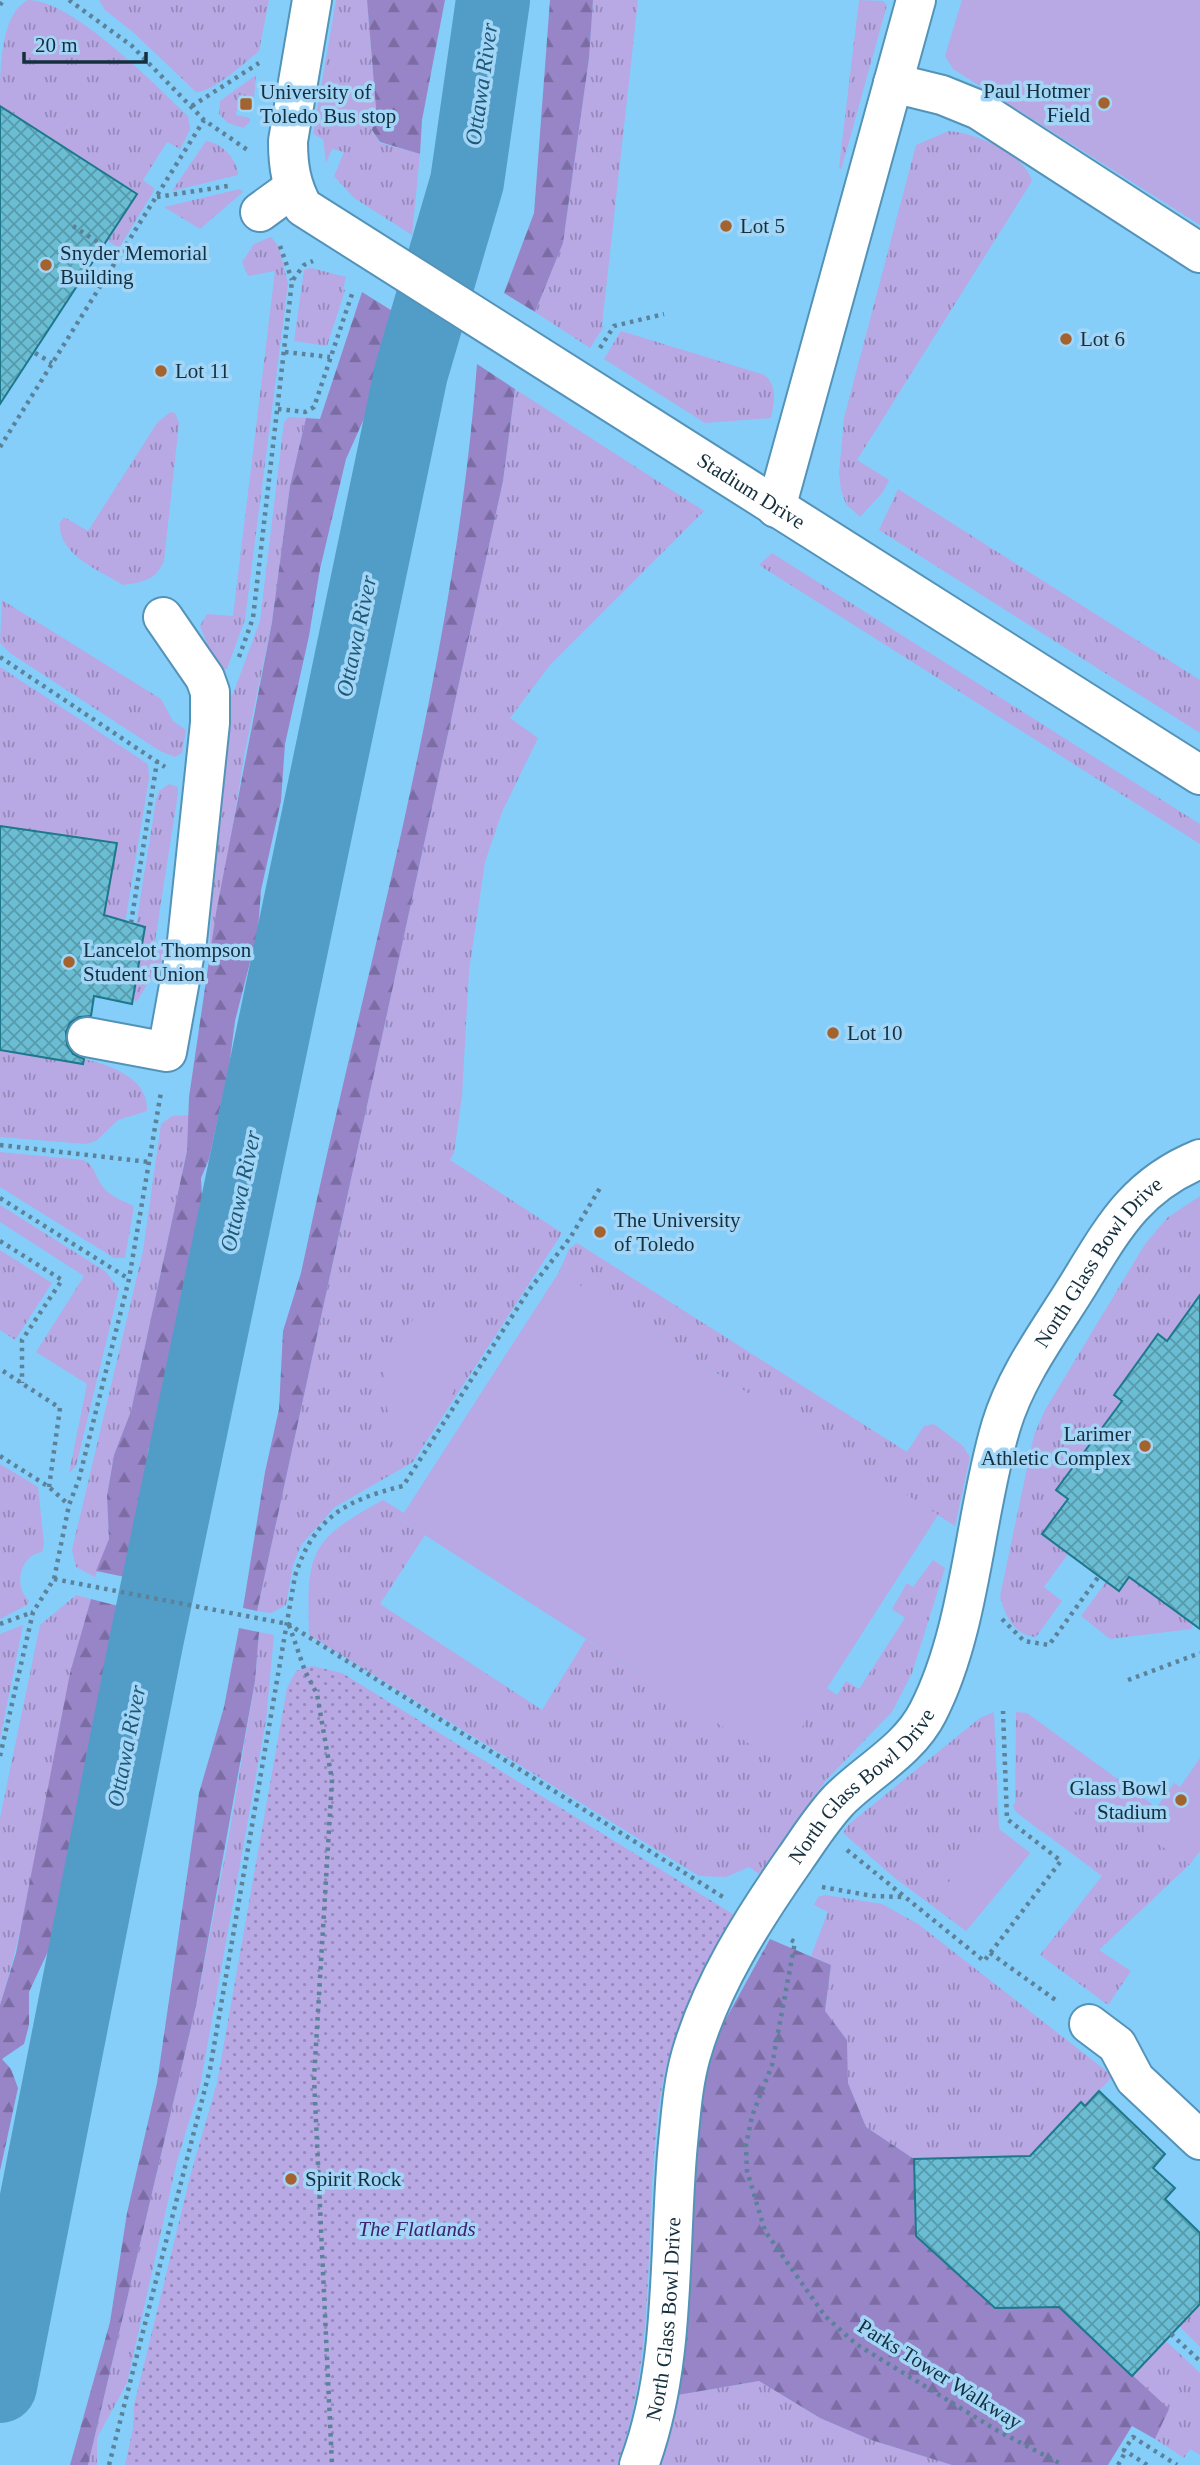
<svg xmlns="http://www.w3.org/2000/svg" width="1200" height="2465" font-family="'Times New Roman',serif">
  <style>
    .built { fill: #85cefa }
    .grass { fill: url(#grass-tufts) }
    .forest { fill: url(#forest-firs) }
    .park { fill: url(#park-dots) }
    .garden { fill: #b8a8e4 }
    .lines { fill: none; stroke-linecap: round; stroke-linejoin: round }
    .river { stroke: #519dc8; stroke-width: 74 }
    .building { fill: url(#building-cross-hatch); stroke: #1d788c; stroke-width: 2 }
    .minor-casing { stroke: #5493b8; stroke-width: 42 }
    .path { stroke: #5b8299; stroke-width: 4.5; stroke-dasharray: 3.5 5; stroke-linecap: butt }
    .minor { stroke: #fff; stroke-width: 38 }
    .poi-dot { fill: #a4622f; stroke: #a3d6f6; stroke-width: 2.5 }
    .labels { text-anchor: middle; stroke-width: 7; stroke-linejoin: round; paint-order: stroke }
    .poi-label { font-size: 21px; fill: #142f3e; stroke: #a3d6f6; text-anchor: start }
    .street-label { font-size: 21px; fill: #142f3e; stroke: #a3d6f6 }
    .park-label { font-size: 21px; font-style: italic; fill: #3f2170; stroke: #a3d6f6 }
    .water-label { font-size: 23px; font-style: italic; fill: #205978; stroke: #a3d6f6 }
  </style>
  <defs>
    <pattern id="grass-tufts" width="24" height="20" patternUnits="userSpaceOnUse" patternTransform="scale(1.75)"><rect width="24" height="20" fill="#b8a8e4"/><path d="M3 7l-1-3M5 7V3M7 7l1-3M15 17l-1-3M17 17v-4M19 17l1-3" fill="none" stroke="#9489ba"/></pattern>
    <pattern id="forest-firs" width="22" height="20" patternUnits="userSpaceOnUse" patternTransform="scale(1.75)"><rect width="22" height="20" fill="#9885c8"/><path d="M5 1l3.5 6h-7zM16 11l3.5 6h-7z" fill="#7b6da4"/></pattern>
    <pattern id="park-dots" width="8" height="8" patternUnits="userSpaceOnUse" patternTransform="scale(1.75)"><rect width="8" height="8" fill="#b8a8e4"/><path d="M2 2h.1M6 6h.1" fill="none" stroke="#9489ba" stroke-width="1.8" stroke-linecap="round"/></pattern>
    <pattern id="building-cross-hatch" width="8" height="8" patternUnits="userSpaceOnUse" patternTransform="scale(1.75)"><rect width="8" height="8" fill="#6abdd2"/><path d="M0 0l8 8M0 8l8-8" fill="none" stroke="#569aac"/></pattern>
  </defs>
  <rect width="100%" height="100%" fill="#a3d6f6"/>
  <rect class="built" x="0" y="0" width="1200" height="2465"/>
  <g class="grass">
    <path d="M 28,0 C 73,0 155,85 188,116 L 190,130 L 180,149 L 167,142 L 143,180 L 155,189 L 119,248 L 108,241 L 137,194 L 0,106 C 0,71 0,14 28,0 Z"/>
    <path d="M 99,0 L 269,0 L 259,51 C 246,62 212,93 196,92 L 134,33 L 105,10 Z"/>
    <path d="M 336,0 L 367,0 L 376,108 L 372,130 L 380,143 L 420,154 L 412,235 L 354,198 L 334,176 L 344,152 L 332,149 L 326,163 L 323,139 L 313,134 Z"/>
    <path d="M 593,0 L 638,0 L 602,325 L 604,326 L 590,348 L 535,312 L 563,243 L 589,58 Z"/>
    <path d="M 859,0 L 883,1 L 887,5 L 841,170 L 839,167 Z"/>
    <path d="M 256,75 L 254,97 L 239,95 L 236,115 L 250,118 L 250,122 L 243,128 L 228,123 L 219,114 L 220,101 Z"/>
    <path d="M 949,131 C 975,133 1024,153 1032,181 L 857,460 L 889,480 L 883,492 L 860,517 L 846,504 L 841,490 L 839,473 L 844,418 L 916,145 Z"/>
    <path d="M 206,141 C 222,143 237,159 238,175 L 172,191 Z"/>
    <path d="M 240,189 L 243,192 L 200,229 L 164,207 Z"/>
    <path d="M 271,237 L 279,247 L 288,284 L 245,619 L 227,669 L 218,672 L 200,626 L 207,614 L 233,616 L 275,271 L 248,276 L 242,262 L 254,244 Z"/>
    <path d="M 311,268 L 346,277 L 343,289 L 345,290 L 327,346 L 294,341 L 304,270 Z"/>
    <path d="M 621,331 L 765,375 C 778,388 774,402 771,418 L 705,423 L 604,359 Z"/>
    <path d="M 515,389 L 704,511 L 550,665 L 510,718 L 538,738 L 502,812 L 485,862 L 469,971 L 462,1096 L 454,1153 L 450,1160 L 562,1233 L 413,1462 L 335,1507 L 301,1545 L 293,1565 L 286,1605 L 271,1613 L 257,1611 L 503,481 Z"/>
    <path d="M 170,412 L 175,413 L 179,423 L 164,561 C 156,580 143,582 123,585 C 99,570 57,555 60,522 L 64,517 L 88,531 L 157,423 Z"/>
    <path d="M 289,417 L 306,418 L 290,486 L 272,622 L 245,751 L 208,978 L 215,837 L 226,701 L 233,694 L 260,621 L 284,422 Z"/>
    <path d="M 898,489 L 1200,680 L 1200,733 L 879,530 Z"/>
    <path d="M 772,553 L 1200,824 L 1200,844 L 759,565 Z"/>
    <path d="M 2,600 L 161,699 L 173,721 L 186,730 L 182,753 L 175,757 L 160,751 L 10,653 L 0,643 Z"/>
    <path d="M 0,667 L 148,764 L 149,778 L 125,923 L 103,919 L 117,843 L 0,826 Z"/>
    <path d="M 169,784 L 178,787 L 178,793 L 155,941 L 167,952 L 137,1001 L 133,1000 L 145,927 L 136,925 L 156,801 L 159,791 Z"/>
    <path d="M 0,1050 L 83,1064 L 84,1059 C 110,1065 149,1078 147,1111 L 118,1120 L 96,1141 L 86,1144 L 0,1137 Z"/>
    <path d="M 190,1115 L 187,1151 L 131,1411 L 114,1455 L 107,1496 L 109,1539 L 95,1577 L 76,1567 L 72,1550 L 143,1251 L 161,1124 L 172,1116 Z"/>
    <path d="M 0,1152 L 83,1160 C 96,1166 95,1177 103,1187 C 111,1197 123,1201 134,1206 L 125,1258 L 114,1258 L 0,1187 Z"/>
    <path d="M 1200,1196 L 1200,1295 L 1167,1341 L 1159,1335 L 1122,1401 L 1057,1490 L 1068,1499 L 1042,1534 L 1068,1554 L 1044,1587 L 1062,1601 L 1036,1637 C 1014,1635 1005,1616 1000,1596 L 1034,1435 L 1045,1410 L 1145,1244 L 1167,1218 Z"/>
    <path d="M 0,1205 L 105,1271 L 119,1289 L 76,1466 L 69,1473 L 87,1384 L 36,1352 L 84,1276 L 0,1222 Z"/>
    <path d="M 577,1243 L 907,1452 L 924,1426 L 934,1424 L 963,1446 L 970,1457 L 955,1526 L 559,1272 L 569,1249 Z"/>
    <path d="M 0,1250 L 52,1283 L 15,1340 L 0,1330 Z"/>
    <path d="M 0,1464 L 38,1487 L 44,1544 L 42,1552 C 20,1555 13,1587 29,1601 L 27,1605 L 0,1619 Z"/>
    <path d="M 383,1500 L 404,1513 L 400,1519 L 425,1535 L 380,1604 L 542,1710 L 586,1639 L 779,1762 L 827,1688 L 837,1695 L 846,1681 L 859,1689 L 905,1618 L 892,1609 L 907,1583 L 913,1587 L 933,1560 L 945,1568 L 912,1673 L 892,1712 L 827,1779 L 784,1838 L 762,1876 L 749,1867 L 726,1877 L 699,1876 L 309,1635 C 307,1552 308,1541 383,1500 Z"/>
    <path d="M 1129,1577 L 1193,1624 L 1191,1629 L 1110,1639 L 1081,1616 L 1106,1582 L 1119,1591 Z"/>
    <path d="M 76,1595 L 91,1599 C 53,1733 41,1873 0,2005 L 0,1818 L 40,1625 Z"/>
    <path d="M 23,1625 L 0,1739 L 0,1634 Z"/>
    <path d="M 259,1632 L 274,1635 L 266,1720 L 200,2086 L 177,2161 L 127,2383 L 97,2438 L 97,2465 L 88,2465 L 196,2006 L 229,1836 L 255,1681 Z"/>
    <path d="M 994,1712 L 999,1829 L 1030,1853 L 966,1931 L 895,1878 L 843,1833 L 848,1825 L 980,1718 Z"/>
    <path d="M 1016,1712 L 1027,1713 L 1152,1804 L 1148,1811 L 1156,1816 L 1143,1834 L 1190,1864 L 1099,1950 L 1131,1971 L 1108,2005 L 1040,1955 L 1102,1876 L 1015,1811 Z"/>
    <path d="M 825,1895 L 882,1904 L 918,1924 L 1113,2076 L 1085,2106 L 1080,2102 L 1030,2156 L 914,2159 L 866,2127 L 848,2083 L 847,2040 L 825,2011 L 831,1965 L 811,1956 L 828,1912 L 814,1905 L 818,1897 Z"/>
    <path d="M 1200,2304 L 1200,2347 L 1179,2326 Z"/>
    <path d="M 1165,2340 L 1200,2373 L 1200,2455 L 1190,2449 L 1184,2458 L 1155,2439 L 1168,2409 L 1132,2376 Z"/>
    <path d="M 759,2381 L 820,2418 L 871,2440 L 952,2465 L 656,2465 L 672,2396 Z"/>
  </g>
  <g class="forest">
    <path d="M 367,0 L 445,0 L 422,120 L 420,154 L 380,142 L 372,130 L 376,108 Z"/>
    <path d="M 550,0 L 593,0 L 589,58 L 563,243 L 535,312 L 504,293 L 534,213 Z"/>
    <path d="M 362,292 L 394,312 L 367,412 L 346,459 L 320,569 L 309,636 L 285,744 L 281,801 L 261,890 L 258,931 L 235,1021 L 229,1067 L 209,1159 L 201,1178 L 203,1217 L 181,1336 L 158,1429 L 148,1450 L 146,1492 L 129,1564 L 130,1578 L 96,1571 L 109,1539 L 107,1496 L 114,1455 L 131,1411 L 187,1151 L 189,1097 L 216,913 L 272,622 L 290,486 L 306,418 L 320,419 Z"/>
    <path d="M 477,364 L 515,389 L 503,481 L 257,1611 L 243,1608 L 265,1472 L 279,1409 L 283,1331 L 301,1273 C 364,971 454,672 477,364 Z"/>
    <path d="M 91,1599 L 122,1607 L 108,1658 L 106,1699 L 113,1732 L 100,1789 L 86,1797 L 51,1945 L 29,1992 L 29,2025 L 24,2044 L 2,2059 L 11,2069 L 18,2088 L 0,2171 L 0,2005 L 16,1953 L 70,1673 Z"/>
    <path d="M 239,1628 L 259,1632 L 255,1681 L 196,2006 L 88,2465 L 70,2465 L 110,2322 L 127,2213 L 157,2083 L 199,1793 L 224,1707 Z"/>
    <path d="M 770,1939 L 831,1965 L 825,2011 L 847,2040 L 848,2083 L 866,2127 L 914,2159 L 916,2236 L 995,2308 L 1059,2307 L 1169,2409 L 1155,2439 L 1132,2426 L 1108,2465 L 952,2465 L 871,2440 L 820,2418 L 759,2381 L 672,2396 L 698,2106 L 717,2035 Z"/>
  </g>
  <path class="park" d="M 312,1666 L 342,1673 L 736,1916 C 706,1970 673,2024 662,2086 C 641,2211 661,2344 617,2465 L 125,2465 L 133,2428 L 134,2405 L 191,2173 L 217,2083 L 287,1688 L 296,1671 Z"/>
  <g class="garden">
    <path d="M 962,0 L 1200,0 L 1200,225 L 953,69 L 945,56 Z"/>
    <path d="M 559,1272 L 938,1515 L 779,1763 L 400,1519 Z"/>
    <path d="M 436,1310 L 458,1318 L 464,1332 L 456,1354 L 459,1368 L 454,1391 L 430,1425 L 414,1436 C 363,1418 379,1320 436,1310 Z"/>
    <path d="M 1200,1758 L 1200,1851 L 1190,1864 L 1142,1834 L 1156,1817 L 1152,1814 L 1174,1783 L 1180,1787 Z"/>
    <path d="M 1069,1771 L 1090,1788 C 1089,1816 1058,1814 1042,1832 L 1015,1811 L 1013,1805 C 1028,1788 1047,1776 1069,1771 Z"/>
    <path d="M 999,1829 L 1030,1853 L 966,1931 L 936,1907 C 950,1873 971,1852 999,1829 Z"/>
  </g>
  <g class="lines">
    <path class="river" d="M 0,2386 L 146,1643 L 411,373 L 467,182 L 493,0"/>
  </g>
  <g class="building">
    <path d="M 0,106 L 137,194 L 0,404 Z"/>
    <path d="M 0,826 L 117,843 L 104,915 L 145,927 L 132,1004 L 94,996 L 91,1016 L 79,1017 L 70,1023 L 66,1032 L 67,1045 L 73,1054 L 84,1059 L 83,1064 L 0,1050 Z"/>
    <path d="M 1200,1295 L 1200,1629 L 1129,1577 L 1119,1591 L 1042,1534 L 1068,1499 L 1056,1490 L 1122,1401 L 1114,1395 L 1158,1334 L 1167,1341 Z"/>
    <path d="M 1099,2091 L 1165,2154 L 1153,2168 L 1175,2188 L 1165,2199 L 1200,2233 L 1200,2304 L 1132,2376 L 1059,2307 L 995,2308 L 916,2236 L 914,2159 L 1030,2156 L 1081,2102 L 1085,2106 Z"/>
  </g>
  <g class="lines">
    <defs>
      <g id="minor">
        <path id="s1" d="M 312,0 L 288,141 C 288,166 291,185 303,207 L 1200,775"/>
        <path d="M 893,83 L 942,95 L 979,110 L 1200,253"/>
        <path d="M 260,212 L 293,188"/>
        <path d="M 776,508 L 916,0"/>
        <path d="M 87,1037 L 167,1052 L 187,941 L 210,723 L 210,692 L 205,678 L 163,617"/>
        <path d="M 1089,2024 L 1117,2045 L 1135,2079 L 1200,2140"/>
        <path id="s2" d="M 639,2465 C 677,2363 668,2249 678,2143 C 681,2113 683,2083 691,2055 C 711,1985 753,1919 795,1859 C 809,1839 822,1818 839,1800 C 868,1771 909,1750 928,1712 C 971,1628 974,1517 1001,1426 C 1017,1372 1055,1324 1083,1277 C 1116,1223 1139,1184 1200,1159"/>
      </g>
    </defs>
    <use href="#minor" class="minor-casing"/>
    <g class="path">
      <path d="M 69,0 L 132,46 L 204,120 L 249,151"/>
      <path d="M 0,5 L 3,0"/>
      <path d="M 192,106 L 259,63"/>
      <path d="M 157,197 L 228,186"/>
      <path d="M 73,226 L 119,256"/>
      <path d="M 280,246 L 292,280"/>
      <path d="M 600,348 L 614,326 L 664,314"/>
      <path d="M 285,352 L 330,357"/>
      <path d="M 35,353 L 52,363"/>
      <path d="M 278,409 L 305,412 L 314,407 L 353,291"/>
      <path d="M 0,447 L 204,120"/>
      <path d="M 0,657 L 165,767"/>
      <path d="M 239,657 L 253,618 L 292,281 L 304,265 L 313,261"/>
      <path d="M 131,923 L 157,762"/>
      <path d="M 0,1145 L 149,1162"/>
      <path d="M 0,1198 L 129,1279"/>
      <path d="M 0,1241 L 62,1280 L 22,1340 L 22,1383"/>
      <path d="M 3,1371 L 60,1408 L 49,1487"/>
      <path d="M 0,1456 L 49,1487 L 69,1505"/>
      <path d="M 54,1579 L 288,1624 L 723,1897"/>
      <path d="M 1002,1619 L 1024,1641 L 1049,1645 L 1099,1576"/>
      <path d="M 0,1624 L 33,1612"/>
      <path d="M 289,1625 L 305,1671 L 317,1694 L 332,1780 L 314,2078 L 332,2465"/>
      <path d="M 1128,1680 L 1200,1653"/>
      <path d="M 0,1756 L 33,1612 L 54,1579 L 69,1505 L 79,1479 L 129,1279 L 161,1092"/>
      <path d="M 847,1850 L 984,1961 L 1061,1861 L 1007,1819 L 1003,1711"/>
      <path d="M 822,1887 L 873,1896 L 904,1897"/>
      <path d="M 791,1940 L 795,1942 L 772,2065 L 752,2116 L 746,2145 L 747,2171 L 765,2231 L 825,2316 L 856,2344 L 998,2431 L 1063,2465"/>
      <path d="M 990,1953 L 1057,2001"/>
      <path d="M 1171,2334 L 1200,2361"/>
      <path d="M 109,2465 L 210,2069 L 295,1576 C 314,1517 346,1500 403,1486 L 529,1290 L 570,1238 L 600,1188"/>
      <path d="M 1118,2465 L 1126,2451"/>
      <path d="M 1147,2465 L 1124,2450 L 1133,2437 L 1177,2465"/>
    </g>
    <use href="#minor" class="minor"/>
  </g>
  <g class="poi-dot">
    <circle cx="1104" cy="103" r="7"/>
    <rect x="239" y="97" width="14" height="14" rx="3.5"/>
    <circle cx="726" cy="226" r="7"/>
    <circle cx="46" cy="265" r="7"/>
    <circle cx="1066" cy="339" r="7"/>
    <circle cx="161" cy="371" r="7"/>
    <circle cx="69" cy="962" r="7"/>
    <circle cx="833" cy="1033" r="7"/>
    <circle cx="600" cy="1232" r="7"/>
    <circle cx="1145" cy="1446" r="7"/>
    <circle cx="1181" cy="1800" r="7"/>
    <circle cx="291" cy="2179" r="7"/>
  </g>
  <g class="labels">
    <g class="poi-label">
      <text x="1090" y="98" text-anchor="end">Paul Hotmer<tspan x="1090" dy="24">Field</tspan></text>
      <text x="260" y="99">University of<tspan x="260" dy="24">Toledo Bus stop</tspan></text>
      <text x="740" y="233">Lot 5</text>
      <text x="60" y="260">Snyder Memorial<tspan x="60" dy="24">Building</tspan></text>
      <text x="1080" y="346">Lot 6</text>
      <text x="175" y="378">Lot 11</text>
      <text x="83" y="957">Lancelot Thompson<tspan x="83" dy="24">Student Union</tspan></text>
      <text x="847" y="1040">Lot 10</text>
      <text x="614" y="1227">The University<tspan x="614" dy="24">of Toledo</tspan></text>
      <text x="1131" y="1441" text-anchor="end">Larimer<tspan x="1131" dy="24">Athletic Complex</tspan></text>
      <text x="1167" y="1795" text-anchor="end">Glass Bowl<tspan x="1167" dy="24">Stadium</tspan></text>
      <text x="305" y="2186">Spirit Rock</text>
    </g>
    <g class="street-label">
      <text dy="7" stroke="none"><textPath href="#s1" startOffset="742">Stadium Drive</textPath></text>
      <text dy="7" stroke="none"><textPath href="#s2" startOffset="1325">North Glass Bowl Drive</textPath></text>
      <text dy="7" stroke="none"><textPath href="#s2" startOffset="737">North Glass Bowl Drive</textPath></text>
      <text dy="7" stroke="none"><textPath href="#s2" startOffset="149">North Glass Bowl Drive</textPath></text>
      <text transform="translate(940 2374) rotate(32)" y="7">Parks Tower Walkway</text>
    </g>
    <g class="park-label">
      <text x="417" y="2236">The Flatlands</text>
    </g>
    <g class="water-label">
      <text transform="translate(481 84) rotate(-82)" y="8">Ottawa River</text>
      <text transform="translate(356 636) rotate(-78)" y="8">Ottawa River</text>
      <text transform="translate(240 1191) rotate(-78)" y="8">Ottawa River</text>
      <text transform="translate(126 1746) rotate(-79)" y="8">Ottawa River</text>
    </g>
  </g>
  <path d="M24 52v10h122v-10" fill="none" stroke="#142f3e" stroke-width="3.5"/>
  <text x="35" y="52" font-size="21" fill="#142f3e" stroke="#a3d6f6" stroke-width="5" paint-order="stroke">20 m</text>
</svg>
